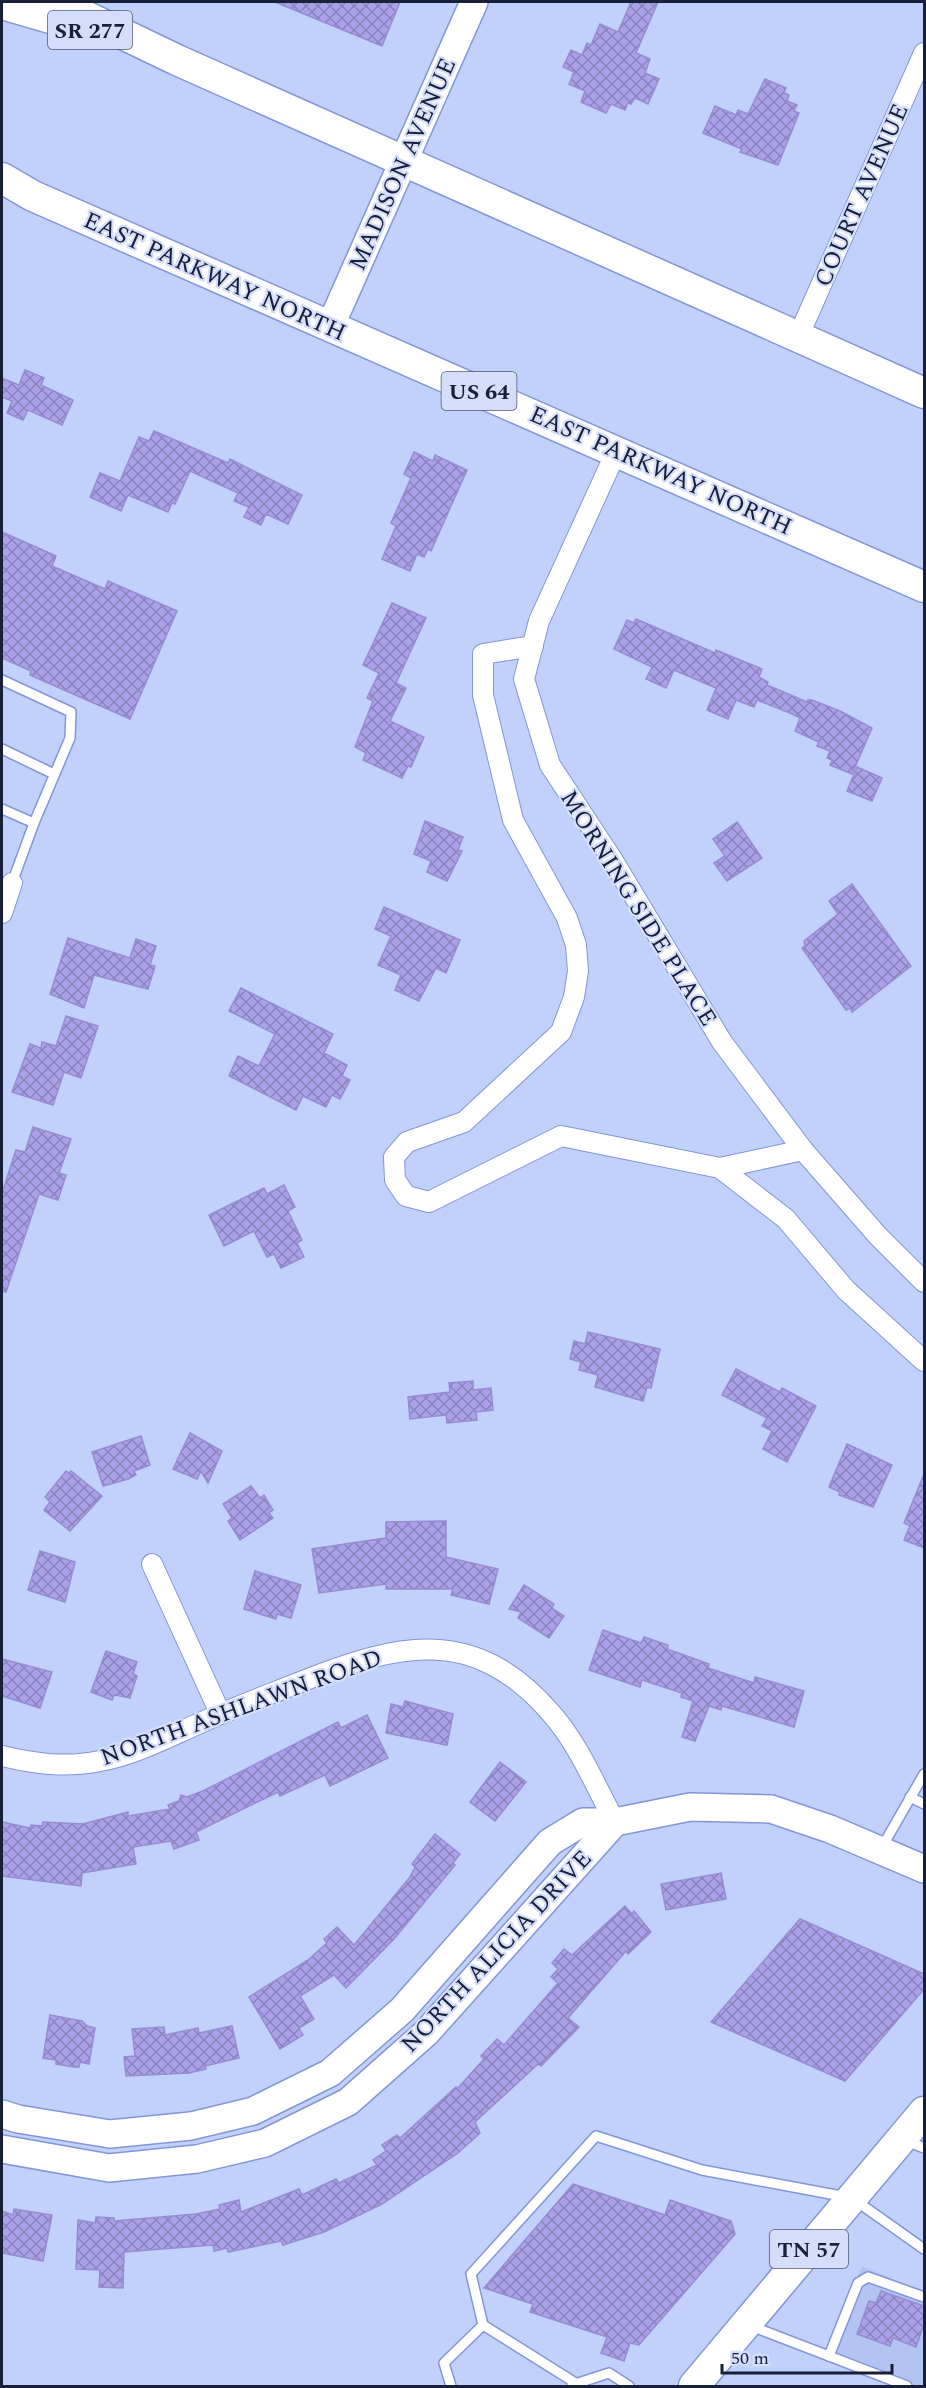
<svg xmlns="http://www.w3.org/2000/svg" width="926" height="2388" font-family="Spectral,serif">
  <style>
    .built { fill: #b4c4f2 }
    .building { fill: url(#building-cross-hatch); stroke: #968cd1; stroke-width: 1.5 }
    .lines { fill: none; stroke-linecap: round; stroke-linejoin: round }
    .lane-casing { stroke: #8196d9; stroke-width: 12 }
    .street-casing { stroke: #8196d9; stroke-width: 22 }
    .secondary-casing { stroke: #8196d9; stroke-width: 30 }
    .primary-casing { stroke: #8196d9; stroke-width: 33 }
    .lane { stroke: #fff; stroke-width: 9 }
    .street { stroke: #fff; stroke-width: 20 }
    .secondary { stroke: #fff; stroke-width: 27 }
    .primary { stroke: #fff; stroke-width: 30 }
    .labels { text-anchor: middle; stroke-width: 4.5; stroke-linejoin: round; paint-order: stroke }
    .shield { fill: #d4defb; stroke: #505873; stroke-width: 1.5 }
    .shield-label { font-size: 22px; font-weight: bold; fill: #171f39 }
    .street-label { font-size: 24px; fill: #171f39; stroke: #d4defb }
  </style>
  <defs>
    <pattern id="building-cross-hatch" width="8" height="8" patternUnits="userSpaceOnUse" patternTransform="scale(1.5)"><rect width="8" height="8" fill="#aba1e9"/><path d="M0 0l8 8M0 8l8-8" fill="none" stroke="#8a83be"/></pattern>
  </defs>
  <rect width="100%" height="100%" fill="#c2d1fb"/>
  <path class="built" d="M 862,2266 L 924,2292 L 924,2386 L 894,2386 L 824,2358 Z"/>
  <g class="building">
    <path d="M 275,2 L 400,2 L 382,46 Z"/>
    <path d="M 631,2 L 658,2 L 636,53 L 650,59 L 645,73 L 659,79 L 648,104 L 635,98 L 631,104 L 628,103 L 625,110 L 611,104 L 606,113 L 581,102 L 585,91 L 569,84 L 574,72 L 563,67 L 571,50 L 582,55 L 587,43 L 591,45 L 600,24 L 618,32 Z"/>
    <path d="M 765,79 L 786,88 L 784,93 L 789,95 L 787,101 L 797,105 L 794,111 L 799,113 L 778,165 L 740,152 L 742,149 L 703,133 L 715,106 L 736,115 L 738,110 L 748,114 Z"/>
    <path d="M 25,370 L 44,378 L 41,385 L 73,400 L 62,425 L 28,410 L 23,420 L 7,413 L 12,401 L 2,397 L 2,378 L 19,385 Z"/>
    <path d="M 154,431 L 228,463 L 230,459 L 302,495 L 288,524 L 266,514 L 261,525 L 244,517 L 249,507 L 234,501 L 238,493 L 190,471 L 175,504 L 172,503 L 168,512 L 128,495 L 121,511 L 90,497 L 100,473 L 120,481 L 139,437 L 149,441 Z"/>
    <path d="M 414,452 L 433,461 L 435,455 L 467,470 L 431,551 L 428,549 L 424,557 L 417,554 L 410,571 L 382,559 L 396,526 L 391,523 L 411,478 L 404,474 Z"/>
    <path d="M 2,532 L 56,556 L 52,566 L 105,589 L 108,581 L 177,611 L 130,719 L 30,675 L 31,671 L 2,658 Z"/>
    <path d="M 392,603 L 426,618 L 396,683 L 406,688 L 390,721 L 424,737 L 411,767 L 408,766 L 402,778 L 363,760 L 366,753 L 355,747 L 373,701 L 367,698 L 379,673 L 363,665 Z"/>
    <path d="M 636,619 L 715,653 L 716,650 L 762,669 L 759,677 L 768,682 L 767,685 L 807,702 L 808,700 L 812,700 L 840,711 L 872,728 L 852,774 L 830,765 L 832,760 L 827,758 L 830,751 L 817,746 L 819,742 L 795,731 L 800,718 L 790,713 L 757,700 L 754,707 L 736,700 L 728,719 L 707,710 L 716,688 L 674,670 L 666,688 L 646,679 L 652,667 L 614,649 L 627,620 L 634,623 Z"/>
    <path d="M 857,767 L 882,778 L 872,801 L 847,791 Z"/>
    <path d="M 425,821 L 463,837 L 458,850 L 462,851 L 447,881 L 427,872 L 431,861 L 414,854 Z"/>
    <path d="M 737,822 L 762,858 L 727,881 L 714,863 L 725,856 L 713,839 Z"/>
    <path d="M 852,884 L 911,966 L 852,1012 L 850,1008 L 846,1010 L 802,948 L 805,946 L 804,941 L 838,914 L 829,901 Z"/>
    <path d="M 384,907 L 460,940 L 446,973 L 436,968 L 419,1001 L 395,990 L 401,975 L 378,965 L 391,936 L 375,929 Z"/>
    <path d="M 68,938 L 130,958 L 136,939 L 156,946 L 150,965 L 155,966 L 148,989 L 94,975 L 84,1008 L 50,994 Z"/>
    <path d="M 241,988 L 333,1034 L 324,1053 L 347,1065 L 342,1076 L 350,1080 L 340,1099 L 332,1095 L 326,1107 L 303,1096 L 296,1110 L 229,1076 L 238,1056 L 259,1066 L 275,1034 L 229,1011 Z"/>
    <path d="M 66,1016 L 98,1026 L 81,1078 L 64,1072 L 53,1105 L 12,1092 L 30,1044 L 41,1048 L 42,1042 L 56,1046 Z"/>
    <path d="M 33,1127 L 71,1139 L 59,1173 L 66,1175 L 58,1200 L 39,1194 L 6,1292 L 2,1291 L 2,1193 L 16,1150 L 25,1152 Z"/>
    <path d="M 284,1185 L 295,1207 L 288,1211 L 302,1240 L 297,1243 L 304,1257 L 281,1268 L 274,1254 L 267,1257 L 254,1231 L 224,1246 L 209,1215 L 264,1188 L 267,1194 Z"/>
    <path d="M 588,1332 L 660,1349 L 651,1388 L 647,1387 L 643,1401 L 595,1387 L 598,1375 L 579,1370 L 581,1362 L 570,1359 L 574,1341 L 585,1344 Z"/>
    <path d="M 736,1369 L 780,1392 L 782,1388 L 816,1406 L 787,1462 L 763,1449 L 772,1431 L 762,1426 L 767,1418 L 722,1395 Z"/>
    <path d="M 473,1381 L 473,1390 L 491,1388 L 493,1410 L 476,1412 L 477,1420 L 447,1423 L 446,1415 L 410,1419 L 408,1397 L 450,1392 L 449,1383 Z"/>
    <path d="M 190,1433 L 222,1451 L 208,1483 L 201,1471 L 197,1479 L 173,1469 Z"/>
    <path d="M 141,1436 L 150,1465 L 134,1471 L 136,1475 L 128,1479 L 103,1486 L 92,1452 Z"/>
    <path d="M 847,1444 L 892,1465 L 873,1507 L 839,1495 L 840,1492 L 829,1487 Z"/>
    <path d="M 66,1471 L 69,1473 L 71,1471 L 102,1496 L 70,1531 L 44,1510 L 50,1502 L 45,1497 Z"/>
    <path d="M 924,1474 L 924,1548 L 904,1540 L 910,1526 L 904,1523 Z"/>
    <path d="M 251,1486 L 260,1498 L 264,1495 L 273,1510 L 269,1513 L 273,1518 L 240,1540 L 228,1521 L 232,1518 L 223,1504 Z"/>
    <path d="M 446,1521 L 446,1557 L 498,1569 L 489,1604 L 451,1595 L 453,1589 L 386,1589 L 386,1584 L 319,1593 L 312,1549 L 386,1538 L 386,1522 Z"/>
    <path d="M 40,1551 L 75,1562 L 65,1602 L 28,1590 Z"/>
    <path d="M 255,1571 L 301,1585 L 291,1618 L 277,1614 L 276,1619 L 244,1609 Z"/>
    <path d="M 524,1585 L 554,1604 L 552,1608 L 564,1616 L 549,1638 L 518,1618 L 521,1612 L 509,1609 Z"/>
    <path d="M 603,1630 L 641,1643 L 644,1637 L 668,1645 L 667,1649 L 709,1664 L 708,1668 L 754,1683 L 755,1677 L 804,1691 L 794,1727 L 722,1706 L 721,1710 L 709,1706 L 695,1741 L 682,1737 L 693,1701 L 681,1697 L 682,1693 L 642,1680 L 640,1687 L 589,1670 Z"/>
    <path d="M 106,1651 L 137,1662 L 133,1674 L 137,1676 L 130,1698 L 114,1695 L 112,1700 L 91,1692 Z"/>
    <path d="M 2,1659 L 52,1672 L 40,1708 L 2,1696 Z"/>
    <path d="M 405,1701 L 453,1714 L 447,1745 L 386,1733 L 391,1704 L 403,1707 Z"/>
    <path d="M 367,1715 L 388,1758 L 330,1786 L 325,1775 L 280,1796 L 278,1792 L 196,1832 L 199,1840 L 174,1849 L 171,1841 L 133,1847 L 136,1864 L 82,1873 L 81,1886 L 2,1876 L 2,1822 L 30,1828 L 31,1825 L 42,1826 L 43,1822 L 83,1824 L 128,1812 L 128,1816 L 170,1809 L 168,1805 L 179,1801 L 181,1795 L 187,1797 L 203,1791 L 338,1722 L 341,1728 Z"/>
    <path d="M 500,1762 L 526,1782 L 495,1821 L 470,1802 Z"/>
    <path d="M 435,1834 L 460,1854 L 453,1863 L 455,1865 L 394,1939 L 346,1988 L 334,1975 L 300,1996 L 314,2019 L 299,2028 L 303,2035 L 280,2049 L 249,1997 L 308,1960 L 327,1943 L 324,1939 L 337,1927 L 354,1945 L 410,1877 L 415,1867 L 412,1864 Z"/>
    <path d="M 721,1873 L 726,1899 L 666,1910 L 661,1884 Z"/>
    <path d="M 625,1906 L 632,1914 L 634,1911 L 651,1932 L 628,1954 L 626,1951 L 568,2018 L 579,2027 L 541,2066 L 538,2064 L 475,2122 L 480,2133 L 458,2153 L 382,2204 L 324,2232 L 283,2245 L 281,2241 L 228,2252 L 227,2248 L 214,2251 L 213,2245 L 124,2252 L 123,2288 L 99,2287 L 100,2270 L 76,2269 L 78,2220 L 95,2223 L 96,2217 L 114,2218 L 114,2221 L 196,2214 L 220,2209 L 219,2205 L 239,2200 L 241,2212 L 299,2189 L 302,2195 L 336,2179 L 339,2183 L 377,2165 L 373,2160 L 386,2151 L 382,2145 L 397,2135 L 400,2138 L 456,2087 L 457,2089 L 484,2059 L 481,2056 L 497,2039 L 504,2045 L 558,1983 L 551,1977 L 558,1969 L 552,1963 L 564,1949 L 572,1955 Z"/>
    <path d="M 800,1919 L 924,1974 L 924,1989 L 845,2081 L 711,2022 Z"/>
    <path d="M 50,2015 L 82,2021 L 87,2026 L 95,2028 L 89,2064 L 80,2062 L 79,2067 L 74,2067 L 56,2064 L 56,2060 L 43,2058 Z"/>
    <path d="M 232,2026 L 239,2058 L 205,2066 L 206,2069 L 189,2073 L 126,2076 L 124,2057 L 135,2056 L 132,2029 L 164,2027 L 165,2035 L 198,2028 L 199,2033 Z"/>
    <path d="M 573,2184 L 665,2215 L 670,2200 L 731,2221 L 735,2234 L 639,2345 L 630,2343 L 624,2361 L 601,2353 L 607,2337 L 530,2312 L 533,2304 L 484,2288 Z"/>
    <path d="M 14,2209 L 52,2215 L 43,2261 L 2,2253 L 2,2211 L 13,2215 Z"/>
    <path d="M 881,2291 L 924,2306 L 924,2324 L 916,2347 L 893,2338 L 890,2346 L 857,2334 L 869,2301 L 876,2303 Z"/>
  </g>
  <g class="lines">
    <defs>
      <g id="lane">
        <path d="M 2,680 L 71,712 L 70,738 L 34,823"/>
        <path d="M 2,749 L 54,774"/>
        <path d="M 2,809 L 34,823 L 12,883"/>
        <path d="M 910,1797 L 924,1804"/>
        <path d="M 882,1847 L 924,1774"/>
        <path d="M 907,2141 L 924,2148"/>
        <path d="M 483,2325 L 471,2274 L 596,2136 L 702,2170 L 852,2198 L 924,2249"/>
        <path d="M 751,2326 L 907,2386"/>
        <path d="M 829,2356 L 858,2283 L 868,2277 L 924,2297"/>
        <path d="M 572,2385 L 609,2373 L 629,2386"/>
        <path d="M 451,2386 L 444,2363 L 483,2325 L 574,2382"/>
      </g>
      <g id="street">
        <path d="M 798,337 L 924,53"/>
        <path d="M 617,450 L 539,621 L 524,679 L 550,765 L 612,859 L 722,1042 L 803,1150 L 878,1236 L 924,1282"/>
        <path d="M 533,646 L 483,654 L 483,695 L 513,820 L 567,918 L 576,945 L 578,971 L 574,997 L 561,1032 L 464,1122 L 407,1142 L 394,1157 L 395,1180 L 406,1196 L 429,1202 L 561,1136 L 720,1168 L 803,1150"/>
        <path d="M 2,913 L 12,883"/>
        <path d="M 720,1168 L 786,1219 L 846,1290 L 924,1361"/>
        <path d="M 152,1564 L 220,1713"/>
        <path d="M 2,1756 C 35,1764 66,1768 100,1761 C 134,1755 166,1738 198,1724 C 232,1708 268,1695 303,1681 C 399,1643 474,1625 550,1712 C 578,1743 595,1785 615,1822"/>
      </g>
      <g id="secondary">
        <path d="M 330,327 L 474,2"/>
        <path d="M 2,2114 L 18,2119 L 110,2134 L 191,2126 L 253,2111 L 330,2073 L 402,2010 L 550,1842 L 583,1822 L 615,1822 L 690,1807 L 771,1809 L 830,1829 L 924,1869"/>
        <path d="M 2,2149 L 109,2168 L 197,2159 L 265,2143 L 348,2102 L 426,2033 L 615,1822"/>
      </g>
      <g id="primary">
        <path d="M 56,2 L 177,60 L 924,393"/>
        <path d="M 2,4 L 78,26"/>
        <path d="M 2,178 L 33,196 L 924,587"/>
        <path d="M 694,2386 L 924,2112"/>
      </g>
    </defs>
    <use href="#lane" class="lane-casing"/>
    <use href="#street" class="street-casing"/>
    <use href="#secondary" class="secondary-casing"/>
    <use href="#primary" class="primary-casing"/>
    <use href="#lane" class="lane"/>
    <use href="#street" class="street"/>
    <use href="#secondary" class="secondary"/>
    <use href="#primary" class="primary"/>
  </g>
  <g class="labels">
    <g class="shield">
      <rect x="48" y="11" width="84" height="38" rx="4.5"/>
      <rect x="441.5" y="372" width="75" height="38" rx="4.5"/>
      <rect x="770" y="2230" width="78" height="38" rx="4.5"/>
    </g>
    <g class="shield-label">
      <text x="90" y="38">SR 277</text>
      <text x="479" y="399">US 64</text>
      <text x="809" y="2257">TN 57</text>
    </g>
    <g class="street-label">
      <text transform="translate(402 164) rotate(-66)" y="8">MADISON AVENUE</text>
      <text transform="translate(861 195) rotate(-66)" y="8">COURT AVENUE</text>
      <text transform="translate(215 276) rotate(24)" y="8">EAST PARKWAY NORTH</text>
      <text transform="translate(661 470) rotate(24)" y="8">EAST PARKWAY NORTH</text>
      <text transform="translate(639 908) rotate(58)" y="8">MORNING SIDE PLACE</text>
      <text transform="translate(241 1707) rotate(-20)" y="8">NORTH ASHLAWN ROAD</text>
      <text transform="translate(496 1951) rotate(-47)" y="8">NORTH ALICIA DRIVE</text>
    </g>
  </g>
  <rect width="926" height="2388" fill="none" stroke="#171f39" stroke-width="6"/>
  <path d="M722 2364v9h170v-9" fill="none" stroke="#171f39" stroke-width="3"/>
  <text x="731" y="2364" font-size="18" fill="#171f39" stroke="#d4defb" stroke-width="4.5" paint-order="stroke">50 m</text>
</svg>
